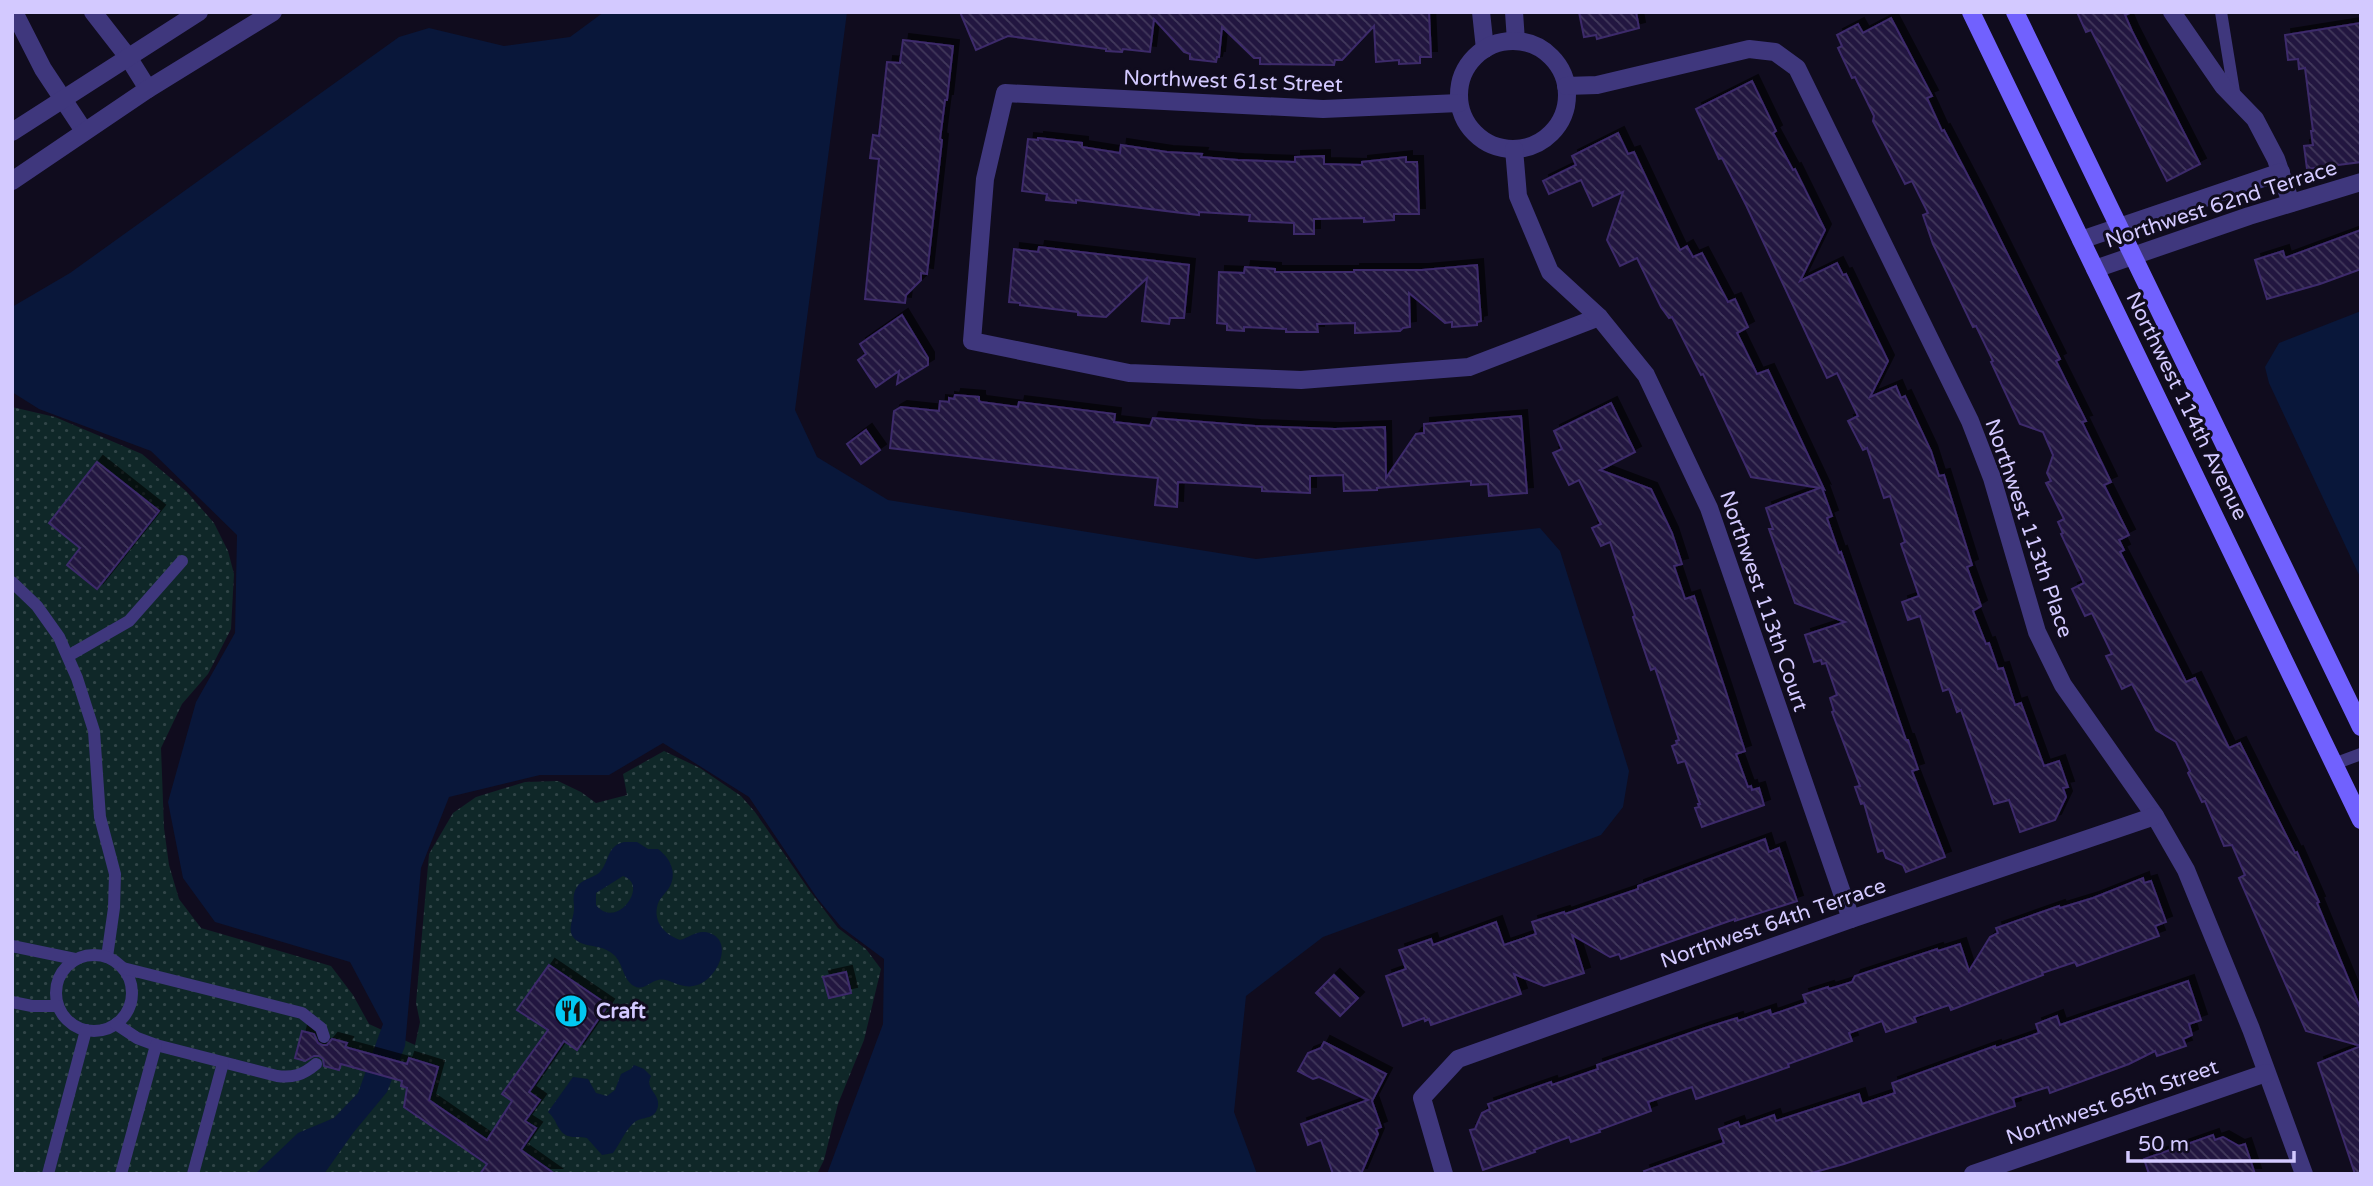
<svg xmlns="http://www.w3.org/2000/svg" width="2373" height="1186" font-family="'Varela Round',sans-serif">
  <style>
    .park { fill: url(#park-dots) }
    .water { fill: #09173a; fill-rule: evenodd }
    .building { fill: url(#building-back-hatch); stroke: #3c2a6b; stroke-width: 2; filter: url(#shadow) }
    .lines { fill: none; stroke-linecap: round; stroke-linejoin: round }
    .lane { stroke: #3f377d; stroke-width: 12 }
    .street { stroke: #3f377d; stroke-width: 18 }
    .secondary { stroke: #7161fe; stroke-width: 18 }
    .labels { text-anchor: middle; stroke-width: 6; stroke-linejoin: round; paint-order: stroke }
    .street-label { font-size: 21px; fill: #d3c9ff; stroke: #100c1e }
    .poi-label { font-size: 21px; font-weight: bold; fill: #d3c9ff; stroke: #100c1e; text-anchor: start }
  </style>
  <defs>
    <pattern id="park-dots" width="8" height="8" patternUnits="userSpaceOnUse" patternTransform="scale(1.75)"><rect width="8" height="8" fill="#0f2728"/><path d="M2 2h.1M6 6h.1" fill="none" stroke="#314548" stroke-width="1.8" stroke-linecap="round"/></pattern>
    <pattern id="building-back-hatch" width="6" height="6" patternUnits="userSpaceOnUse" patternTransform="scale(1.75)"><rect width="6" height="6" fill="#23183f"/><path d="M-1 5l2 2M0 0l6 6M5-1l2 2" fill="none" stroke="#42385c"/></pattern>
    <filter id="shadow"><feDropShadow dx="6" dy="-6" stdDeviation="0" flood-color="#0009"/></filter>
  </defs>
  <rect width="100%" height="100%" fill="#100c1e"/>
  <path class="park" d="M 12,407 L 55,417 L 142,454 L 187,492 L 214,523 L 228,551 L 234,574 L 231,629 L 208,674 L 182,704 L 161,748 L 164,828 L 169,865 L 179,899 L 201,928 L 331,966 L 353,995 L 369,1024 L 415,1045 L 420,1022 L 416,1003 L 429,854 L 453,813 L 476,797 L 525,782 L 558,781 L 581,792 L 596,803 L 627,795 L 623,774 L 664,751 L 700,768 L 741,796 L 755,812 L 810,891 L 838,928 L 866,949 L 881,969 L 864,1040 L 838,1104 L 824,1160 L 817,1174 L 12,1174 Z"/>
  <g class="water">
    <path d="M 604,12 L 847,12 L 795,410 L 817,457 L 888,500 L 1256,559 L 1540,528 L 1560,551 L 1629,771 L 1623,807 L 1601,835 L 1323,937 L 1246,996 L 1234,1112 L 1257,1174 L 827,1174 L 883,1024 L 884,959 L 841,927 L 817,898 L 749,797 L 663,743 L 609,775 L 540,775 L 449,797 L 421,868 L 405,1046 L 387,1092 L 353,1133 L 324,1174 L 255,1174 L 298,1133 L 334,1118 L 358,1093 L 383,1024 L 350,962 L 215,922 L 183,878 L 168,802 L 196,702 L 235,633 L 237,535 L 151,451 L 39,409 L 12,392 L 12,307 L 70,273 L 399,37 L 429,28 L 504,46 L 570,37 Z"/>
    <path d="M 2361,311 L 2361,579 L 2269,383 L 2265,367 L 2279,343 Z"/>
    <path d="M 624,842 L 637,842 L 648,849 L 658,849 C 670,858 678,873 669,888 C 666,892 662,896 659,901 C 651,919 663,934 680,940 C 688,938 696,931 705,932 C 735,937 720,975 700,984 C 681,992 671,977 658,980 C 649,982 644,991 634,986 C 623,980 623,963 614,955 C 602,944 590,948 579,942 C 564,933 574,921 574,908 C 574,900 572,895 577,887 C 582,879 591,879 599,873 C 610,862 606,846 624,842 ZM 623,876 C 650,884 617,931 596,905 L 596,893 Z"/>
    <path d="M 634,1065 L 644,1069 L 651,1076 C 644,1089 660,1093 658,1106 C 655,1120 645,1116 636,1121 C 626,1128 620,1144 613,1153 L 602,1155 L 587,1138 C 580,1136 574,1138 568,1136 C 557,1132 557,1119 548,1112 L 573,1077 L 588,1079 L 596,1093 L 607,1096 L 615,1090 L 621,1074 L 631,1069 Z"/>
  </g>
  <g class="building">
    <path d="M 960,12 L 1429,12 L 1431,57 L 1420,57 L 1420,63 L 1399,64 L 1399,60 L 1376,62 L 1374,26 L 1342,60 L 1335,60 L 1334,65 L 1260,64 L 1260,58 L 1254,58 L 1222,27 L 1219,57 L 1217,57 L 1216,62 L 1190,59 L 1190,54 L 1184,52 L 1154,19 L 1150,52 L 1123,49 L 1122,52 L 1106,51 L 1106,49 L 1008,36 L 976,50 Z"/>
    <path d="M 1579,12 L 1636,12 L 1639,28 L 1597,39 L 1596,35 L 1584,37 Z"/>
    <path d="M 2077,12 L 2132,12 L 2125,15 L 2132,31 L 2200,164 L 2167,181 L 2091,30 L 2086,32 Z"/>
    <path d="M 1891,18 L 1932,96 L 1927,98 L 1942,131 L 1944,130 L 1980,199 L 2060,359 L 2056,361 L 2086,421 L 2082,422 L 2111,482 L 2104,485 L 2129,535 L 2119,540 L 2124,550 L 2120,552 L 2186,682 L 2195,678 L 2229,748 L 2240,743 L 2295,853 L 2297,852 L 2319,902 L 2317,903 L 2361,1010 L 2361,1046 L 2306,1031 L 2239,878 L 2245,875 L 2232,845 L 2224,846 L 2205,801 L 2202,802 L 2188,773 L 2190,771 L 2176,742 L 2156,730 L 2132,684 L 2122,689 L 2106,656 L 2112,654 L 2092,613 L 2085,616 L 2072,589 L 2084,583 L 2061,534 L 2063,533 L 2058,522 L 2064,519 L 2046,483 L 2051,481 L 2047,473 L 2053,455 L 2043,432 L 2020,424 L 1991,362 L 1993,361 L 1976,326 L 1973,327 L 1933,244 L 1923,215 L 1928,213 L 1912,181 L 1905,184 L 1873,121 L 1874,116 L 1855,77 L 1852,78 L 1838,48 L 1842,46 L 1837,35 L 1858,24 L 1863,33 Z"/>
    <path d="M 2361,23 L 2361,162 L 2307,169 L 2304,146 L 2313,145 L 2311,131 L 2313,131 L 2305,68 L 2299,69 L 2298,59 L 2288,60 L 2285,35 Z"/>
    <path d="M 903,40 L 953,46 L 947,100 L 945,100 L 940,139 L 942,140 L 927,274 L 921,273 L 921,280 L 906,295 L 905,303 L 865,299 L 879,159 L 870,158 L 873,135 L 879,136 L 887,62 L 900,63 Z"/>
    <path d="M 1752,81 L 1776,131 L 1773,133 L 1793,170 L 1795,169 L 1825,230 L 1800,281 L 1837,263 L 1843,275 L 1846,274 L 1888,361 L 1870,397 L 1896,386 L 1901,398 L 1905,396 L 1931,451 L 1939,476 L 1944,475 L 1972,565 L 1967,567 L 1981,606 L 1973,611 L 1986,644 L 1989,643 L 1998,669 L 2003,668 L 2015,705 L 2021,703 L 2044,766 L 2059,761 L 2068,787 L 2063,788 L 2066,797 L 2055,820 L 2020,832 L 2009,800 L 1994,804 L 1961,710 L 1957,712 L 1949,689 L 1943,691 L 1920,616 L 1908,620 L 1902,602 L 1919,596 L 1901,544 L 1905,542 L 1890,496 L 1884,498 L 1867,448 L 1863,450 L 1848,421 L 1858,416 L 1837,373 L 1827,378 L 1746,205 L 1722,158 L 1719,159 L 1696,109 Z"/>
    <path d="M 1618,133 L 1628,154 L 1634,152 L 1680,250 L 1687,246 L 1693,257 L 1702,253 L 1728,302 L 1735,299 L 1748,327 L 1737,333 L 1757,374 L 1768,370 L 1824,489 L 1822,488 L 1832,516 L 1827,518 L 1839,553 L 1841,552 L 1906,740 L 1908,740 L 1918,769 L 1912,771 L 1945,857 L 1906,872 L 1903,865 L 1886,858 L 1883,850 L 1878,852 L 1864,803 L 1861,804 L 1855,787 L 1860,786 L 1832,712 L 1834,711 L 1830,698 L 1837,695 L 1826,663 L 1822,664 L 1821,660 L 1814,662 L 1805,635 L 1845,622 L 1795,603 L 1769,529 L 1773,529 L 1766,508 L 1820,488 L 1751,477 L 1703,374 L 1701,375 L 1672,317 L 1669,318 L 1661,307 L 1637,258 L 1620,266 L 1607,240 L 1623,192 L 1593,206 L 1581,180 L 1549,194 L 1543,181 L 1576,165 L 1572,156 Z"/>
    <path d="M 1038,138 L 1082,143 L 1082,147 L 1120,153 L 1121,145 L 1167,152 L 1202,154 L 1201,157 L 1238,160 L 1295,162 L 1295,157 L 1324,156 L 1324,164 L 1362,165 L 1362,162 L 1406,157 L 1406,162 L 1417,162 L 1419,214 L 1394,214 L 1394,220 L 1364,222 L 1364,218 L 1314,219 L 1314,234 L 1294,234 L 1294,223 L 1249,221 L 1250,215 L 1199,212 L 1199,215 L 1076,200 L 1076,203 L 1046,200 L 1047,194 L 1022,191 L 1028,139 L 1038,140 Z"/>
    <path d="M 2361,230 L 2361,269 L 2320,284 L 2267,299 L 2255,260 L 2283,251 L 2285,258 Z"/>
    <path d="M 1039,247 L 1189,265 L 1184,318 L 1170,318 L 1169,324 L 1142,321 L 1147,278 L 1106,317 L 1078,315 L 1078,312 L 1020,305 L 1020,303 L 1009,302 L 1014,249 L 1038,252 Z"/>
    <path d="M 1477,265 L 1481,321 L 1477,322 L 1477,325 L 1452,327 L 1452,322 L 1445,323 L 1409,293 L 1410,327 L 1403,328 L 1400,331 L 1355,333 L 1355,323 L 1317,324 L 1318,332 L 1286,332 L 1286,329 L 1244,327 L 1244,331 L 1227,330 L 1227,324 L 1217,323 L 1219,272 L 1244,273 L 1245,267 L 1275,269 L 1275,272 L 1354,272 L 1354,270 L 1422,270 Z"/>
    <path d="M 902,315 L 928,358 L 928,365 L 897,384 L 899,371 L 876,387 L 858,360 L 866,354 L 860,344 Z"/>
    <path d="M 955,395 L 979,397 L 979,401 L 981,402 L 1018,407 L 1019,402 L 1115,414 L 1114,422 L 1150,426 L 1153,418 L 1255,426 L 1335,429 L 1385,427 L 1386,478 L 1416,434 L 1424,433 L 1424,424 L 1521,416 L 1527,493 L 1489,496 L 1488,484 L 1471,485 L 1471,481 L 1377,488 L 1377,490 L 1344,491 L 1343,475 L 1310,476 L 1310,493 L 1262,491 L 1262,487 L 1178,482 L 1177,507 L 1155,505 L 1158,478 L 1112,474 L 890,448 L 894,411 L 901,407 L 939,411 L 940,401 L 949,402 L 949,398 L 954,399 Z"/>
    <path d="M 1611,403 L 1635,452 L 1600,470 L 1651,489 L 1672,533 L 1682,564 L 1674,566 L 1685,599 L 1694,596 L 1725,689 L 1745,751 L 1736,754 L 1748,787 L 1751,786 L 1752,790 L 1759,788 L 1764,805 L 1702,827 L 1695,808 L 1699,807 L 1698,804 L 1700,804 L 1685,761 L 1678,763 L 1672,746 L 1677,744 L 1676,741 L 1679,740 L 1655,668 L 1651,670 L 1633,617 L 1635,616 L 1610,542 L 1601,546 L 1592,528 L 1601,524 L 1579,480 L 1569,485 L 1553,453 L 1562,449 L 1554,431 Z"/>
    <path d="M 866,430 L 880,450 L 861,464 L 847,444 Z"/>
    <path d="M 97,462 L 159,511 L 97,589 L 67,565 L 80,548 L 49,523 Z"/>
    <path d="M 1765,839 L 1769,852 L 1779,848 L 1797,901 L 1735,921 L 1735,919 L 1621,959 L 1619,954 L 1610,957 L 1572,935 L 1584,973 L 1544,986 L 1514,974 L 1521,994 L 1431,1025 L 1429,1019 L 1425,1021 L 1424,1018 L 1403,1026 L 1386,976 L 1406,969 L 1399,950 L 1431,939 L 1433,945 L 1496,922 L 1504,945 L 1536,934 L 1532,922 L 1564,912 L 1565,914 L 1638,889 L 1638,886 Z"/>
    <path d="M 2143,878 L 2144,883 L 2151,881 L 2166,922 L 2155,926 L 2159,936 L 2077,966 L 2075,962 L 2042,973 L 2043,975 L 1951,1010 L 1949,1005 L 1914,1017 L 1916,1022 L 1886,1032 L 1882,1021 L 1849,1033 L 1852,1041 L 1788,1064 L 1789,1067 L 1696,1099 L 1692,1087 L 1648,1102 L 1651,1111 L 1599,1130 L 1600,1132 L 1571,1142 L 1569,1137 L 1534,1150 L 1535,1152 L 1483,1170 L 1470,1130 L 1475,1129 L 1482,1113 L 1490,1109 L 1488,1104 L 1551,1082 L 1552,1085 L 1598,1069 L 1597,1065 L 1705,1028 L 1737,1018 L 1738,1021 L 1770,1010 L 1771,1015 L 1806,1003 L 1803,995 L 1828,987 L 1829,989 L 1852,982 L 1855,976 L 1937,949 L 1938,951 L 1960,944 L 1969,971 L 1990,937 L 1998,933 L 1996,928 L 2059,906 L 2060,908 L 2093,898 Z"/>
    <path d="M 549,965 L 608,1005 L 577,1050 L 564,1041 L 529,1092 L 540,1100 L 525,1121 L 536,1128 L 521,1150 L 555,1174 L 480,1174 L 487,1164 L 404,1107 L 407,1088 L 401,1086 L 402,1081 L 341,1064 L 339,1070 L 324,1066 L 323,1059 L 319,1056 L 314,1056 L 305,1061 L 295,1058 L 302,1031 L 314,1034 L 318,1043 L 322,1045 L 327,1045 L 332,1039 L 347,1043 L 345,1047 L 407,1064 L 409,1058 L 438,1067 L 429,1100 L 487,1140 L 512,1101 L 502,1094 L 548,1030 L 517,1010 Z"/>
    <path d="M 846,972 L 851,993 L 829,998 L 823,977 Z"/>
    <path d="M 1334,975 L 1358,998 L 1340,1016 L 1316,993 Z"/>
    <path d="M 2188,981 L 2201,1020 L 2189,1024 L 2192,1035 L 2183,1039 L 2186,1046 L 2157,1056 L 2155,1051 L 2129,1064 L 2050,1093 L 2048,1087 L 2013,1098 L 2015,1106 L 1844,1164 L 1808,1174 L 1645,1174 L 1644,1171 L 1724,1143 L 1719,1129 L 1738,1122 L 1740,1127 L 1774,1115 L 1776,1121 L 1859,1094 L 1862,1104 L 1895,1093 L 1892,1083 L 1995,1046 L 1996,1048 L 2039,1033 L 2036,1024 L 2057,1016 L 2060,1025 Z"/>
    <path d="M 1324,1042 L 1386,1074 L 1372,1101 L 1381,1127 L 1376,1129 L 1378,1134 L 1361,1174 L 1333,1174 L 1321,1140 L 1308,1145 L 1301,1124 L 1368,1100 L 1319,1077 L 1313,1079 L 1298,1071 L 1308,1053 L 1321,1048 Z"/>
    <path d="M 2361,1046 L 2361,1174 L 2355,1174 L 2318,1063 Z"/>
    <path d="M 2213,1135 L 2215,1140 L 2223,1137 L 2239,1146 L 2245,1144 L 2255,1174 L 2149,1174 L 2144,1159 Z"/>
  </g>
  <g class="lines">
    <g class="lane">
      <path d="M 2221,12 L 2235,98"/>
      <path d="M 12,582 L 37,606 L 59,637 L 77,678 L 94,731 L 100,817 L 115,874 L 114,908 L 107,957"/>
      <path d="M 68,656 L 129,621 L 182,561"/>
      <path d="M 2334,764 L 2361,754"/>
      <path d="M 12,946 L 75,959"/>
      <circle cx="94" cy="993" r="38"/>
      <path d="M 123,968 L 302,1013 L 321,1028 L 324,1037"/>
      <path d="M 12,1002 L 32,1006 L 58,1006"/>
      <path d="M 116,1024 L 137,1038 L 156,1045 L 277,1076 C 293,1078 303,1075 316,1064"/>
      <path d="M 48,1174 L 86,1030"/>
      <path d="M 121,1174 L 156,1045"/>
      <path d="M 193,1174 L 223,1063"/>
    </g>
    <g class="street">
      <path d="M 14,12 L 43,69 L 84,131"/>
      <path d="M 93,12 L 128,57 L 148,89"/>
      <path d="M 1481,12 L 1485,49"/>
      <path d="M 1514,12 L 1516,41"/>
      <path d="M 2172,12 L 2223,86 L 2255,119 L 2276,159 L 2291,203"/>
      <circle cx="1513" cy="95" r="54"/>
      <path d="M 1566,86 L 1597,85 L 1749,49 L 1775,52 L 1797,68 L 1970,421 L 1992,478 L 2037,632 L 2063,685 L 2155,816 L 2186,870 L 2251,1029 L 2304,1174"/>
      <path d="M 1459,103 L 1323,109 L 1005,93 L 985,179 L 972,341 L 1129,373 L 1301,380 L 1469,367 L 1599,317"/>
      <path d="M 12,132 L 199,12"/>
      <path d="M 1514,149 L 1518,196 L 1550,272 L 1599,317 L 1646,375 L 1709,508 L 1851,919"/>
      <path d="M 12,181 L 148,89 L 273,12"/>
      <path d="M 2081,240 L 2281,172"/>
      <path d="M 2095,269 L 2249,216 L 2361,182"/>
      <path d="M 1444,1174 L 1422,1098 L 1458,1059 L 1851,919 L 2155,816"/>
      <path d="M 1973,1174 L 2266,1073"/>
    </g>
    <g class="secondary">
      <path d="M 1971,12 L 2361,820"/>
      <path d="M 2015,12 L 2361,727"/>
    </g>
  </g>
  <defs>
    <symbol id="restaurant-disc" viewBox="-11 -11 22 22"><circle r="9.5" fill="#02c8f2" stroke="#100c1e"/><path d="M-5-6h1v4h1v-4h1v4h1v-4h1v5L-1.5 .5V6h-2V.5L-5-1ZM5-6V6H3V1.5H1.5Q1.5-4 5-6Z" fill="#111"/></symbol>
  </defs>
  <g fill-rule="evenodd">
    <use href="#restaurant-disc" x="552" y="992" width="38" height="38"/>
  </g>
  <g class="labels">
    <g class="street-label">
      <text transform="translate(1233 81) rotate(2)" y="7">Northwest 61st Street</text>
      <text transform="translate(2221 204) rotate(-18)" y="7">Northwest 62nd Terrace</text>
      <text transform="translate(2187 406) rotate(64)" y="7">Northwest 114th Avenue</text>
      <text transform="translate(2029 528) rotate(71)" y="7">Northwest 113th Place</text>
      <text transform="translate(1764 601) rotate(71)" y="7">Northwest 113th Court</text>
      <text transform="translate(1773 923) rotate(-19)" y="7">Northwest 64th Terrace</text>
      <text transform="translate(2112 1102) rotate(-19)" y="7">Northwest 65th Street</text>
    </g>
    <g class="poi-label">
      <text x="596" y="1018">Craft</text>
    </g>
  </g>
  <rect width="2373" height="1186" fill="none" stroke="#d3c9ff" stroke-width="28"/>
  <path d="M2128 1151v10h166v-10" fill="none" stroke="#d3c9ff" stroke-width="3.5"/>
  <text x="2138" y="1151" font-size="21" fill="#d3c9ff" stroke="#100c1e" stroke-width="5" paint-order="stroke">50 m</text>
</svg>
